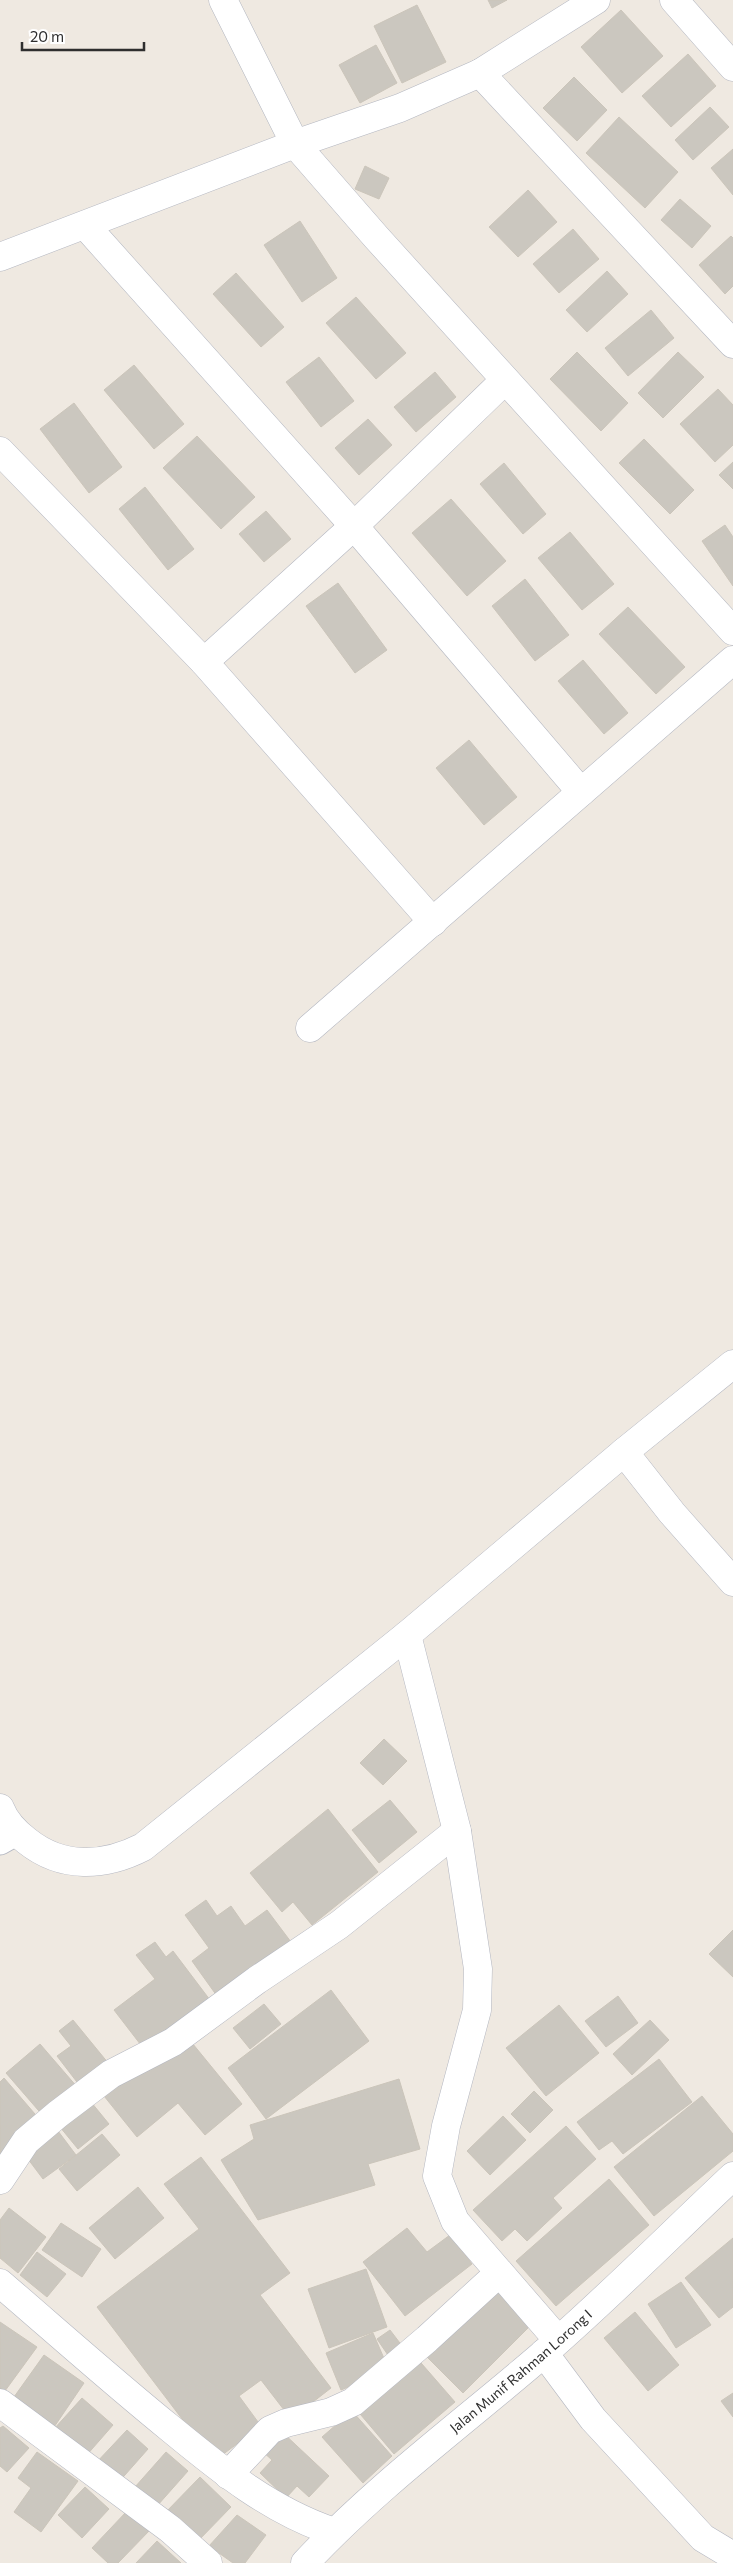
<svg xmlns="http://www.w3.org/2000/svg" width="733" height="2563" font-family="Commissioner,sans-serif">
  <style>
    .building { fill: #cbc7bf; stroke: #cbc5ba }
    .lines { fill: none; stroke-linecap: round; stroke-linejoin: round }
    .lane-casing { stroke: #b4b7c1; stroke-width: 27 }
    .street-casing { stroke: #b4b7c1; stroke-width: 29 }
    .lane { stroke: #fff; stroke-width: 25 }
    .street { stroke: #fff; stroke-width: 28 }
    .labels { text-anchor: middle; stroke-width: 4; stroke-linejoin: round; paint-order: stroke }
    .street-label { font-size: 14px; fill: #2e2e2e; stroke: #fff }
  </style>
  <rect width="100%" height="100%" fill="#efe9e1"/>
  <g class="building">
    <path d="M 488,0 L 507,0 L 492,8 Z"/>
    <path d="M 417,5 L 446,62 L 402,83 L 374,26 Z"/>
    <path d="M 621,10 L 663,56 L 622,93 L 581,47 Z"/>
    <path d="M 376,45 L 397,83 L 360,103 L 339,65 Z"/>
    <path d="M 688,54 L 716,86 L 671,127 L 642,96 Z"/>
    <path d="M 574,77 L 607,110 L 577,141 L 543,108 Z"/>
    <path d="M 710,107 L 729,127 L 693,160 L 675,140 Z"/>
    <path d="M 619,117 L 678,172 L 645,208 L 586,153 Z"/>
    <path d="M 733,149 L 733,195 L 711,168 Z"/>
    <path d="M 365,166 L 389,178 L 379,199 L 355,189 Z"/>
    <path d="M 528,190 L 557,222 L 518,257 L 489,227 Z"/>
    <path d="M 680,199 L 711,226 L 692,248 L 661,220 Z"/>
    <path d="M 300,221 L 337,278 L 302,302 L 264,245 Z"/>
    <path d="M 573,229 L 599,259 L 559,293 L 533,264 Z"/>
    <path d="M 731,236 L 733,238 L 733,286 L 725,294 L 699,265 Z"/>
    <path d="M 607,271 L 628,294 L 587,332 L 566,310 Z"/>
    <path d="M 236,273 L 284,327 L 261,347 L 213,294 Z"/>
    <path d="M 356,297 L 406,353 L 376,379 L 326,323 Z"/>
    <path d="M 651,310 L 674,338 L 628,376 L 605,348 Z"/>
    <path d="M 577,352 L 628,403 L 601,431 L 550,379 Z"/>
    <path d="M 678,352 L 704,377 L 663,418 L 638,393 Z"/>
    <path d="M 319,357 L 354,401 L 321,427 L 286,382 Z"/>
    <path d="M 134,365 L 184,424 L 154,449 L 104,390 Z"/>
    <path d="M 435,372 L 456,397 L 416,432 L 394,407 Z"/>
    <path d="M 718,389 L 733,405 L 733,445 L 715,462 L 680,424 Z"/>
    <path d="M 74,403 L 122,467 L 89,493 L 40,429 Z"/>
    <path d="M 368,419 L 392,445 L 359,475 L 335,448 Z"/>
    <path d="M 197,436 L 255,497 L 221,529 L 163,468 Z"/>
    <path d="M 644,439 L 694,490 L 670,514 L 619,463 Z"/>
    <path d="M 733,462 L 733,489 L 719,475 Z"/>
    <path d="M 504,463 L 546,514 L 523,534 L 480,484 Z"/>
    <path d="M 145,487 L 194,549 L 168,570 L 119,509 Z"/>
    <path d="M 451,499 L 506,561 L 467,596 L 412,533 Z"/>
    <path d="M 266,511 L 291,539 L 264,562 L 239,534 Z"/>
    <path d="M 725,525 L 733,537 L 733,586 L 702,541 Z"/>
    <path d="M 570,532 L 614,584 L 582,610 L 538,558 Z"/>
    <path d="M 525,579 L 569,635 L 535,661 L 492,606 Z"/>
    <path d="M 338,583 L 387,650 L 355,673 L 306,606 Z"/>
    <path d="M 628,607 L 685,667 L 656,694 L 599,634 Z"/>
    <path d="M 583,660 L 628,713 L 604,734 L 558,681 Z"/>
    <path d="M 469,740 L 517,797 L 484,825 L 436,768 Z"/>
    <path d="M 384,1739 L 407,1761 L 383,1785 L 360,1763 Z"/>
    <path d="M 390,1800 L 417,1832 L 379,1863 L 352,1830 Z"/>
    <path d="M 328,1809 L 378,1872 L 312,1925 L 293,1902 L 282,1912 L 250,1873 Z"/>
    <path d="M 206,1900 L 217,1916 L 231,1906 L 245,1926 L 267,1910 L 291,1942 L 217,1996 L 192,1961 L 209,1948 L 185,1915 Z"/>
    <path d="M 733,1930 L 733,1977 L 709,1954 Z"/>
    <path d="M 155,1942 L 166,1957 L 173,1951 L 210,2000 L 144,2049 L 114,2010 L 155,1979 L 136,1955 Z"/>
    <path d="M 331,1990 L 369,2041 L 266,2119 L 228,2068 Z"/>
    <path d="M 618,1996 L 638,2023 L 606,2047 L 585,2021 Z"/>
    <path d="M 264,2004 L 281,2024 L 250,2049 L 233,2028 Z"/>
    <path d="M 559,2005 L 599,2053 L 546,2096 L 506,2048 Z"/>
    <path d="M 73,2020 L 109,2064 L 80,2086 L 57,2056 L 71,2046 L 59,2031 Z"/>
    <path d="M 650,2020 L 669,2040 L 632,2075 L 613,2054 Z"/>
    <path d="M 188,2038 L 242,2104 L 205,2135 L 178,2103 L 137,2137 L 104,2096 L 154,2055 Z"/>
    <path d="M 40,2044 L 78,2088 L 45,2118 L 6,2073 Z"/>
    <path d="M 659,2059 L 692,2102 L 623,2154 L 612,2141 L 599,2150 L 577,2122 Z"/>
    <path d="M 4,2078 L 41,2121 L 0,2157 L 0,2082 Z"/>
    <path d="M 399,2079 L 420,2149 L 368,2164 L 375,2185 L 258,2220 L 221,2160 L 254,2139 L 250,2125 Z"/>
    <path d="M 534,2091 L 553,2110 L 530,2133 L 511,2114 Z"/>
    <path d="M 702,2096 L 733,2134 L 733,2151 L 654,2216 L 614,2167 Z"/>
    <path d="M 91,2102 L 109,2124 L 78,2149 L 60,2127 Z"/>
    <path d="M 503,2116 L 526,2140 L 490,2175 L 467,2151 Z"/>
    <path d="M 566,2126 L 596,2159 L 553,2198 L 562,2208 L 527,2241 L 515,2229 L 502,2241 L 473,2210 Z"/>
    <path d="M 58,2131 L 76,2155 L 43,2179 L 25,2155 Z"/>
    <path d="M 102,2134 L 120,2155 L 77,2191 L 59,2169 Z"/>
    <path d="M 201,2157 L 290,2273 L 260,2295 L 331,2388 L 291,2419 L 261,2380 L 239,2396 L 261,2426 L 214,2461 L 97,2307 L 199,2229 L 164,2184 Z"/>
    <path d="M 609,2179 L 649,2225 L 556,2306 L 516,2261 Z"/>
    <path d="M 138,2187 L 164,2218 L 115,2259 L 89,2228 Z"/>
    <path d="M 9,2208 L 46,2237 L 18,2273 L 0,2258 L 0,2220 Z"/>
    <path d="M 61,2223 L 101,2249 L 82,2277 L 42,2250 Z"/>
    <path d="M 407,2228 L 427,2252 L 450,2235 L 472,2264 L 405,2316 L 363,2262 Z"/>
    <path d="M 733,2238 L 733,2307 L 719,2318 L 685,2278 Z"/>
    <path d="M 37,2252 L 66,2274 L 47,2297 L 20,2275 Z"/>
    <path d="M 366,2269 L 387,2327 L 329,2348 L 308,2289 Z"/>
    <path d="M 681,2282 L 711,2325 L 676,2348 L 648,2304 Z"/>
    <path d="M 494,2283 L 534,2322 L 463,2393 L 423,2353 Z"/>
    <path d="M 635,2312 L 679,2365 L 648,2391 L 604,2338 Z"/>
    <path d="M 0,2322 L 37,2347 L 2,2395 L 0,2394 Z"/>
    <path d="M 390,2330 L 406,2351 L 392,2361 L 377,2339 Z"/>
    <path d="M 373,2333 L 389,2370 L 341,2390 L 326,2353 Z"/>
    <path d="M 44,2355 L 84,2383 L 50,2433 L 9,2404 Z"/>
    <path d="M 415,2356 L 455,2402 L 394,2454 L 355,2408 Z"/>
    <path d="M 733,2393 L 733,2417 L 721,2401 Z"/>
    <path d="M 82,2398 L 113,2425 L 85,2457 L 54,2429 Z"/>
    <path d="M 352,2411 L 392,2456 L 363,2483 L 322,2437 Z"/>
    <path d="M 3,2426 L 29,2448 L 7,2472 L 0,2466 L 0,2428 Z"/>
    <path d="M 127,2430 L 148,2449 L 117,2484 L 95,2464 Z"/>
    <path d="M 281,2431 L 329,2476 L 309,2497 L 297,2486 L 286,2498 L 260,2473 L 272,2460 L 262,2451 Z"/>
    <path d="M 37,2452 L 78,2481 L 41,2532 L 14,2512 L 31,2488 L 18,2478 Z"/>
    <path d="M 166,2452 L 188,2471 L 157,2506 L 135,2487 Z"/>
    <path d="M 200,2477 L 231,2507 L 197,2542 L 166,2512 Z"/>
    <path d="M 85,2487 L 109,2509 L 82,2538 L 58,2515 Z"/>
    <path d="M 127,2511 L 149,2531 L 118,2563 L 108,2563 L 92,2548 Z"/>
    <path d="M 237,2515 L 266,2535 L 245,2563 L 233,2563 L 209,2546 Z"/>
    <path d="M 157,2541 L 181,2563 L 136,2563 Z"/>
  </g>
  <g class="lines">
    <defs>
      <path id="lane" d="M 0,1842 L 16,1833"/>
      <g id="street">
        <path d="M 223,0 L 295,144 L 376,237 L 733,631"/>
        <path d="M 674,0 L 733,67"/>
        <path d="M 480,73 L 733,344"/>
        <path d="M 85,225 L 354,526 L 581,792"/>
        <path d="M 0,257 L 295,144 L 400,108 L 480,73 L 596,0"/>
        <path d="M 0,451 L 204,662"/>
        <path d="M 433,922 L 204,662 L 354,526 L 505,380"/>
        <path d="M 310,1028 L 733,660"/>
        <path d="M 733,1364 L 624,1452 L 672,1513 L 733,1582"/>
        <path d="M 407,1635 L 457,1831 L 478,1969 L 477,2010 L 446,2126 L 437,2176 L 455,2221 L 558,2340"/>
        <path d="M 0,1808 C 5,1821 15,1832 27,1841 C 62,1869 104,1867 143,1847 L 407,1635 L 624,1452"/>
        <path d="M 0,2180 L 26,2141 L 58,2114 L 111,2074 L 173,2042 L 257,1980 L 339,1925 L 457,1831"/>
        <path d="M 0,2283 C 57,2332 113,2382 171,2429 C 222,2471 271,2511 334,2532"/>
        <path d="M 544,2353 L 593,2419 L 703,2538 L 733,2556"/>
        <path d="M 0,2403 L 170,2529 L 208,2563"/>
        <path d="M 228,2475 L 270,2430 L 286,2423 L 331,2412 L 353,2402 L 427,2339 L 499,2273"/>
        <path id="s1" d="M 305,2563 C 377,2486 463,2423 543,2354 C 609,2297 670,2235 733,2176"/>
      </g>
    </defs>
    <use href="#lane" class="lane-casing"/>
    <use href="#street" class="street-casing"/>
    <use href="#lane" class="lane"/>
    <use href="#street" class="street"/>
  </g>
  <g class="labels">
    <g class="street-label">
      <text dy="5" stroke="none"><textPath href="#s1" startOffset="289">Jalan Munif Rahman Lorong I</textPath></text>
    </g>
  </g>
  <path d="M22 42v8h122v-8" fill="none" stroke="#2e2e2e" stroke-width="2.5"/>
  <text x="30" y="42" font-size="15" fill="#2e2e2e" stroke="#ffffff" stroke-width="4" paint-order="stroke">20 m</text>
</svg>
